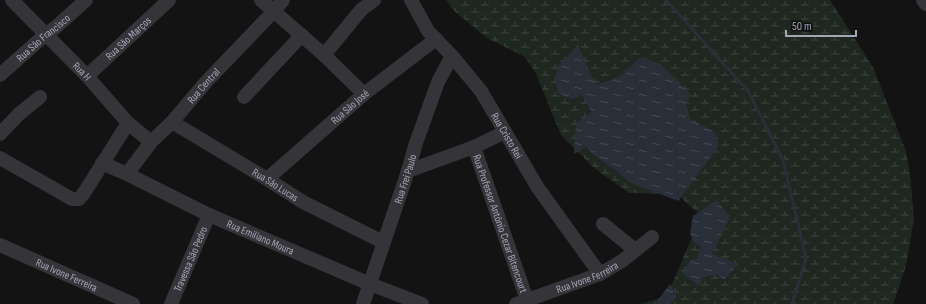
<svg xmlns="http://www.w3.org/2000/svg" width="926" height="304" font-family="'Sofia Sans Condensed',sans-serif">
  <style>
    .wetland { fill: url(#wetland-marsh) }
    .water { fill: url(#water-ripples) }
    .lines { fill: none; stroke-linecap: round; stroke-linejoin: round }
    .stream { stroke: #292f38; stroke-width: 3 }
    .minor { stroke: #343439; stroke-width: 14 }
    .labels { text-anchor: middle; stroke-width: 3; stroke-linejoin: round; paint-order: stroke }
    .street-label { font-size: 11px; fill: #a4a7b5; stroke: #0e0e0f }
  </style>
  <defs>
    <pattern id="wetland-marsh" width="20" height="14" patternUnits="userSpaceOnUse"><rect width="20" height="14" fill="#1f2721"/><path d="M1 5h8M5 5V1M11 12h8M15 12V8" fill="none" stroke="#3d443f"/></pattern>
    <pattern id="water-ripples" width="26" height="14" patternUnits="userSpaceOnUse"><rect width="26" height="14" fill="#292f38"/><path d="M2 4q2-2 4 0t4 0M15 11q2-2 4 0t4 0" fill="none" stroke="#454a53"/></pattern>
  </defs>
  <rect width="100%" height="100%" fill="#131314"/>
  <path class="wetland" d="M 446,0 L 830,0 L 873,67 L 906,151 L 910,174 L 914,219 L 906,266 L 893,304 L 641,304 L 667,296 L 701,216 L 677,194 L 629,193 L 593,167 L 561,135 L 536,74 L 525,57 L 487,38 L 453,10 Z"/>
  <g class="water">
    <path d="M 578,45 L 596,85 L 619,77 L 641,57 L 661,64 L 691,95 L 686,103 L 690,119 L 715,132 L 719,146 L 678,201 L 631,183 L 613,168 L 599,159 L 586,147 L 574,154 L 576,123 L 592,112 L 582,95 L 572,99 L 558,93 L 555,79 L 559,65 Z"/>
    <path d="M 717,200 L 730,218 L 712,254 L 739,264 L 724,280 L 717,274 L 704,277 L 699,286 L 683,273 L 690,260 L 697,259 L 701,246 L 694,243 L 690,233 L 693,216 Z"/>
    <path d="M 670,284 L 677,297 L 670,304 L 655,304 Z"/>
  </g>
  <g class="lines">
    <path class="stream" d="M 666,0 L 748,91 L 783,160 L 806,258 L 792,304"/>
    <g class="minor">
      <path id="s1" d="M 12,0 L 87,76 L 128,123 L 151,142"/>
      <path d="M 261,0 L 324,55 L 364,94"/>
      <path id="s2" d="M 411,0 L 428,31 L 452,56 L 481,91 L 538,188 L 600,274"/>
      <path d="M 923,0 L 926,4"/>
      <path d="M 324,55 L 361,10 L 374,0"/>
      <path id="s3" d="M 0,75 L 46,34 L 56,27 L 86,0"/>
      <path id="s4" d="M 87,76 L 169,0"/>
      <path d="M 244,97 L 302,35"/>
      <path id="s5" d="M 172,122 L 267,179 L 303,202 L 383,242"/>
      <path d="M 0,134 L 19,114 L 40,97"/>
      <path id="s6" d="M 474,147 L 527,300"/>
      <path d="M 0,158 L 72,199 L 79,199 L 84,193 L 128,123"/>
      <path id="s7" d="M 102,163 L 127,174 L 209,215 L 370,284 L 422,304"/>
      <path d="M 408,171 L 474,147 L 505,132"/>
      <path id="s8" d="M 127,174 L 151,142 L 172,122 L 206,82 L 274,11 L 283,0"/>
      <path id="s9" d="M 267,179 L 364,94 L 436,39"/>
      <path d="M 603,224 L 635,250"/>
      <path id="s10" d="M 0,245 L 133,304"/>
      <path id="s11" d="M 171,304 L 209,215"/>
      <path id="s12" d="M 363,304 L 408,171 L 416,143 L 438,82 L 452,56"/>
      <path id="s13" d="M 516,304 L 600,274 L 622,261 L 652,237"/>
    </g>
  </g>
  <g class="labels">
    <g class="street-label">
      <text dy="4" stroke="none"><textPath href="#s3" startOffset="57">Rua São Francisco</textPath></text>
      <text dy="4" stroke="none"><textPath href="#s4" startOffset="56">Rua São Marços</textPath></text>
      <text dy="4" stroke="none"><textPath href="#s1" startOffset="100">Rua H</textPath></text>
      <text dy="4" stroke="none"><textPath href="#s8" startOffset="117">Rua Central</textPath></text>
      <text dy="4" stroke="none"><textPath href="#s9" startOffset="110">Rua São José</textPath></text>
      <text dy="4" stroke="none"><textPath href="#s2" startOffset="167">Rua Cristo Rei</textPath></text>
      <text dy="4" stroke="none"><textPath href="#s12" startOffset="132">Rua Frei Paulo</textPath></text>
      <text dy="4" stroke="none"><textPath href="#s5" startOffset="121">Rua São Lucas</textPath></text>
      <text dy="4" stroke="none"><textPath href="#s6" startOffset="81">Rua Professor Antônio Cezar Bitencourt</textPath></text>
      <text dy="4" stroke="none"><textPath href="#s7" startOffset="175">Rua Emiliano Moura</textPath></text>
      <text dy="4" stroke="none"><textPath href="#s11" startOffset="49">Travessa São Pedro</textPath></text>
      <text dy="4" stroke="none"><textPath href="#s10" startOffset="73">Rua Ivone Ferreira</textPath></text>
      <text dy="4" stroke="none"><textPath href="#s13" startOffset="76">Rua Ivone Ferreira</textPath></text>
    </g>
  </g>
  <path d="M786 30v6h70v-6" fill="none" stroke="#a4a7b5" stroke-width="2"/>
  <text x="792" y="30" font-size="12" fill="#a4a7b5" stroke="#0e0e0f" stroke-width="3" paint-order="stroke">50 m</text>
</svg>
